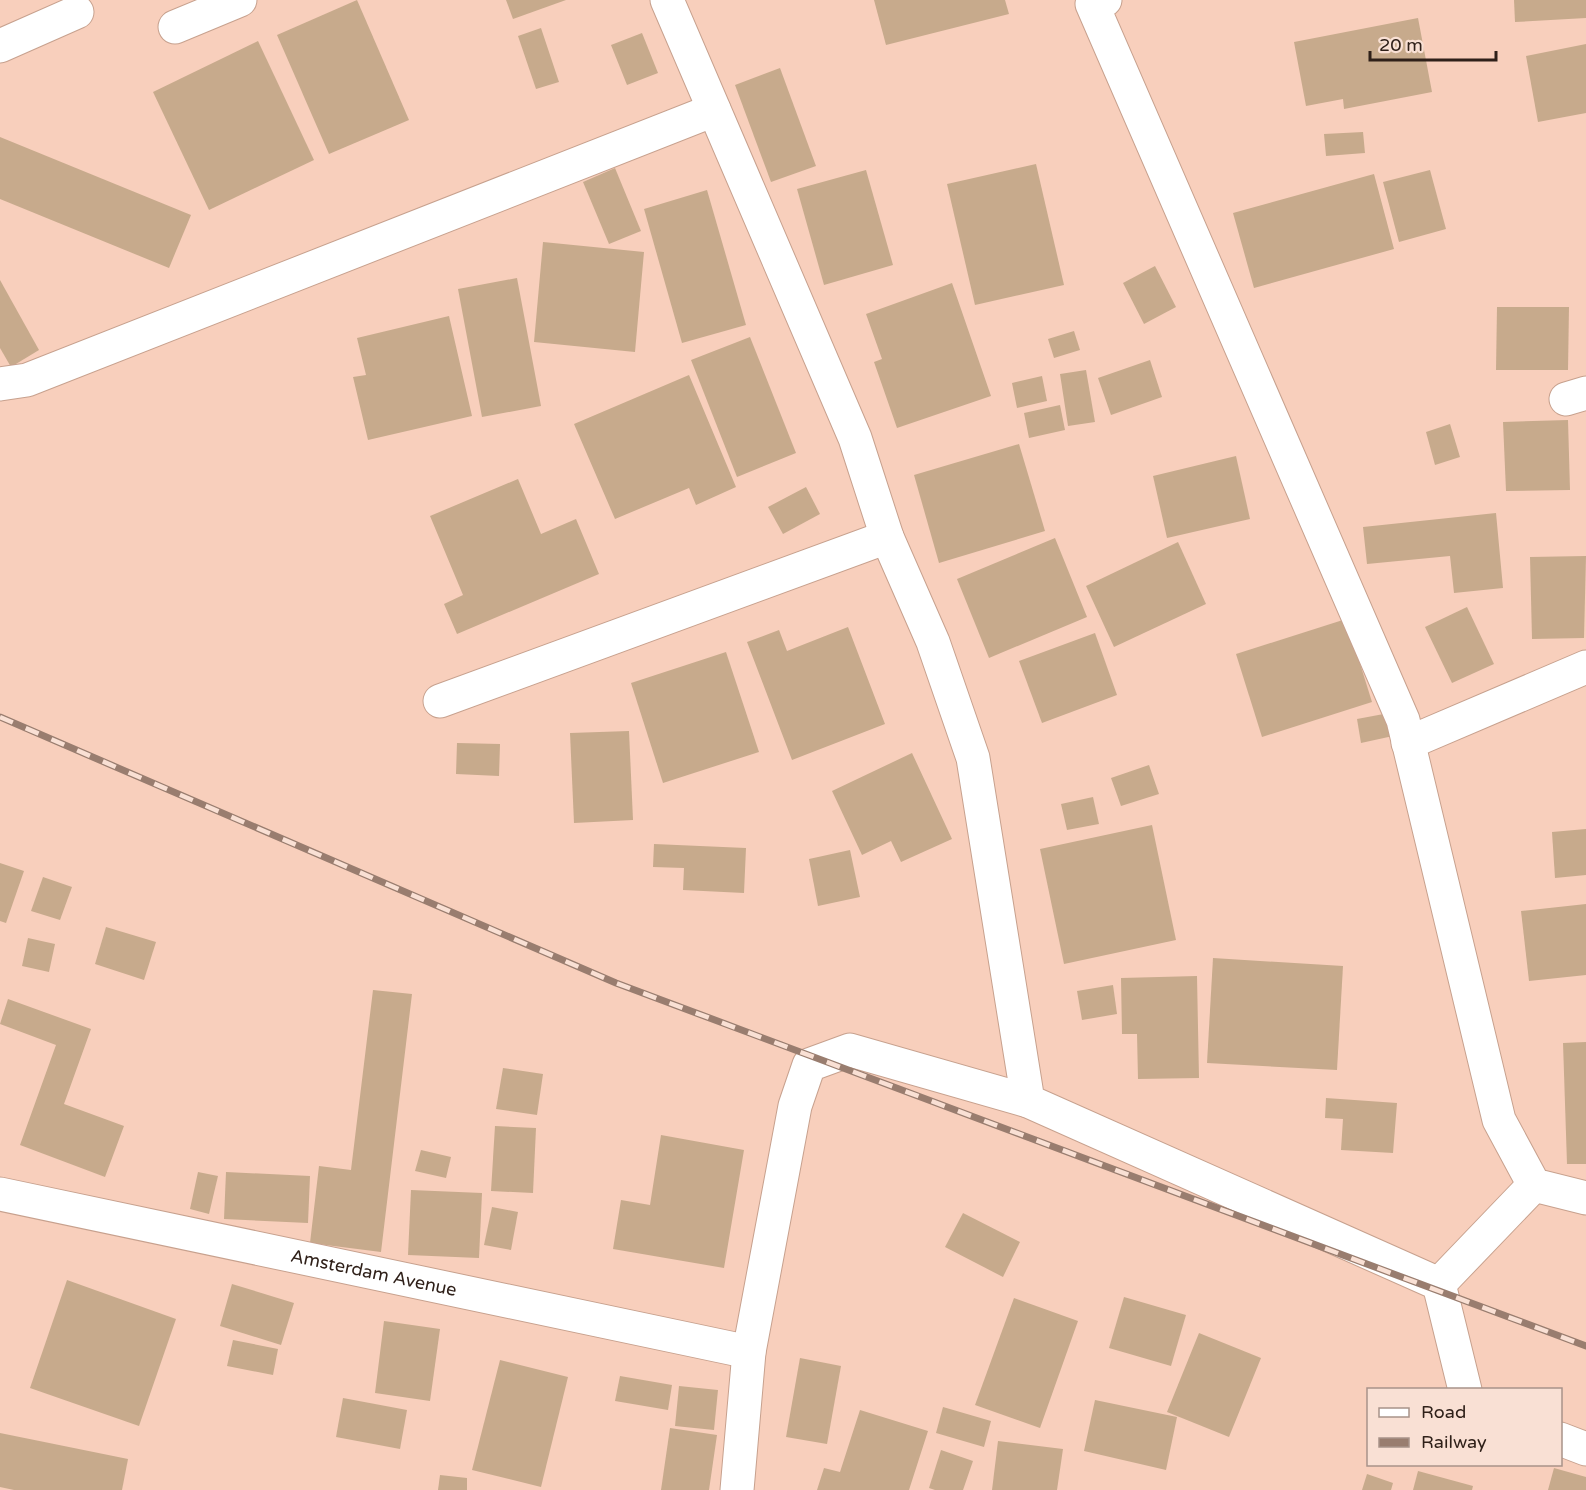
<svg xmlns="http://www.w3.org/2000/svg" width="1586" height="1490" font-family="'Varela Round',sans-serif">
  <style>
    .building { fill: #c7aa8c }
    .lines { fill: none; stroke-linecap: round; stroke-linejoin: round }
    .minor-casing { stroke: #c7a18e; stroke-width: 35 }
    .minor { stroke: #fff; stroke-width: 33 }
    .rail-casing { stroke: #997d6f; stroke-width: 7 }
    .rail { stroke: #f9e0d4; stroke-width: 4.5; stroke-dasharray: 14; stroke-linecap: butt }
    .labels { text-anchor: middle; stroke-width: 6; stroke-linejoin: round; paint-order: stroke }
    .street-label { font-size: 18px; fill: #2f2019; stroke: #f9e0d4 }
  </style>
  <rect width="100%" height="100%" fill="#f8cfbc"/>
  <g class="building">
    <path d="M 357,0 L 409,120 L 329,154 L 277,35 Z"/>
    <path d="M 506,0 L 566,0 L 513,19 Z"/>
    <path d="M 874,0 L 1005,0 L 1009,14 L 886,45 Z"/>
    <path d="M 1514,0 L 1586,0 L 1586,18 L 1515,22 Z"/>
    <path d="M 1418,18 L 1432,92 L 1344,109 L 1343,99 L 1306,106 L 1294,42 Z"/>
    <path d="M 541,28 L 559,82 L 536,89 L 518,36 Z"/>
    <path d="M 642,33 L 658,73 L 627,85 L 611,45 Z"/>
    <path d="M 258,41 L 314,160 L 209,210 L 153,92 Z"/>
    <path d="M 1586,44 L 1586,113 L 1538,122 L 1526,56 Z"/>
    <path d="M 780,68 L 816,166 L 771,182 L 735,85 Z"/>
    <path d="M 1363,132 L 1365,153 L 1326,156 L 1324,134 Z"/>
    <path d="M 0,137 L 191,215 L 169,268 L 0,199 Z"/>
    <path d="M 1036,164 L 1064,285 L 975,305 L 947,184 Z"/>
    <path d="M 615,168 L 641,231 L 609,244 L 583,182 Z"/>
    <path d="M 866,170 L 893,265 L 824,285 L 797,189 Z"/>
    <path d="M 1430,170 L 1446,229 L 1399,242 L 1383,182 Z"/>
    <path d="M 1374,174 L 1394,249 L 1254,288 L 1233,213 Z"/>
    <path d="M 707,190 L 746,325 L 682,343 L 644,209 Z"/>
    <path d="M 543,242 L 644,252 L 635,352 L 534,342 Z"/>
    <path d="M 1155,266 L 1176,307 L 1144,324 L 1123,283 Z"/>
    <path d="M 517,278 L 541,406 L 482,417 L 458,289 Z"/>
    <path d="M 0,280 L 39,350 L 11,367 L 0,348 Z"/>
    <path d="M 952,283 L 991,396 L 897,428 L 874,362 L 882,359 L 866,314 Z"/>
    <path d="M 1497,307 L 1569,307 L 1568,370 L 1496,370 Z"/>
    <path d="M 449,316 L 472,416 L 368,440 L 353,377 L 366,375 L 357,338 Z"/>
    <path d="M 1074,331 L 1080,350 L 1054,358 L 1048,339 Z"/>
    <path d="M 750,337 L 796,453 L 737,477 L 691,360 Z"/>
    <path d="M 1150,360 L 1162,397 L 1111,415 L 1098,378 Z"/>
    <path d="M 1086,370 L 1095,422 L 1068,426 L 1060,374 Z"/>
    <path d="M 689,375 L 736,487 L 696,505 L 689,488 L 615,519 L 574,424 Z"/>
    <path d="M 1042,376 L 1047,401 L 1017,408 L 1012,383 Z"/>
    <path d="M 1060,405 L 1065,430 L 1029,438 L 1024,413 Z"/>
    <path d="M 1568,420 L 1570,490 L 1506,491 L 1503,422 Z"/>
    <path d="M 1450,424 L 1460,457 L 1435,465 L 1426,432 Z"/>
    <path d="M 1019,444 L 1045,531 L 939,563 L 914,475 Z"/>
    <path d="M 1236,456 L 1250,519 L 1167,538 L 1153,476 Z"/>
    <path d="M 518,479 L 541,534 L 576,519 L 599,574 L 457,634 L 444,604 L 463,595 L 430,516 Z"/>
    <path d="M 806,487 L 820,514 L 783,534 L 768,507 Z"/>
    <path d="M 1496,513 L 1503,588 L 1454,593 L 1450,556 L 1367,564 L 1363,527 Z"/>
    <path d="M 1055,538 L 1087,617 L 989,658 L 957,579 Z"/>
    <path d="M 1178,542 L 1206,604 L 1114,647 L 1086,586 Z"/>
    <path d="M 1586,556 L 1584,638 L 1532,639 L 1530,557 Z"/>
    <path d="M 1467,607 L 1494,664 L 1452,683 L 1425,627 Z"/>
    <path d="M 1346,619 L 1372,702 L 1262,737 L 1236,654 Z"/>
    <path d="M 848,627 L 885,724 L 792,760 L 747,642 L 779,630 L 787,651 Z"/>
    <path d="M 1095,633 L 1117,695 L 1042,723 L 1019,661 Z"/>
    <path d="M 726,652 L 759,752 L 663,783 L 631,683 Z"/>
    <path d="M 1389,713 L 1393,736 L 1361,743 L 1357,719 Z"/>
    <path d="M 629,731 L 633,820 L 574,823 L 570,733 Z"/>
    <path d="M 457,743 L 500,744 L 499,776 L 456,774 Z"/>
    <path d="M 912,753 L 952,839 L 901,862 L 891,841 L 862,855 L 832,791 Z"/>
    <path d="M 1149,765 L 1159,794 L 1121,806 L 1111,778 Z"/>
    <path d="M 1093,797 L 1099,824 L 1067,830 L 1061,804 Z"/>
    <path d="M 1152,825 L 1176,940 L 1064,964 L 1040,849 Z"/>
    <path d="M 1586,829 L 1586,875 L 1555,878 L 1552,832 Z"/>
    <path d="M 654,844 L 746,848 L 744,893 L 683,890 L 684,868 L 653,867 Z"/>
    <path d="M 850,850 L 860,897 L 818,906 L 809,859 Z"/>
    <path d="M 0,863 L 24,871 L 6,923 L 0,921 Z"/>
    <path d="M 43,877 L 72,887 L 60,920 L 31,911 Z"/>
    <path d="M 1586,904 L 1586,975 L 1529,981 L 1521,911 Z"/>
    <path d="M 106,927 L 156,942 L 144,980 L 95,964 Z"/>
    <path d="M 28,938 L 55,944 L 49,972 L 22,966 Z"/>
    <path d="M 1213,958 L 1343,966 L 1337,1070 L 1207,1063 Z"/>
    <path d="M 1197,976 L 1199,1078 L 1138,1079 L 1137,1034 L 1122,1034 L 1121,978 Z"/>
    <path d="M 1113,985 L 1117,1014 L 1082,1020 L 1077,991 Z"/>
    <path d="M 373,990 L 412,994 L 381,1252 L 310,1243 L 319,1166 L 351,1170 Z"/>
    <path d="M 8,999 L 91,1029 L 64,1104 L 124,1126 L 105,1177 L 20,1145 L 56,1045 L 0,1024 Z"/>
    <path d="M 1586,1042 L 1586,1164 L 1567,1164 L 1563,1043 Z"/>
    <path d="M 503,1068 L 543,1074 L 537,1115 L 496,1109 Z"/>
    <path d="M 1326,1098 L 1397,1103 L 1393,1153 L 1341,1150 L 1343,1119 L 1325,1118 Z"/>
    <path d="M 495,1126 L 536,1128 L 533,1193 L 491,1191 Z"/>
    <path d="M 661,1135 L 744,1150 L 724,1268 L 613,1249 L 621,1200 L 650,1205 Z"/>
    <path d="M 421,1150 L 451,1157 L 446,1178 L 415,1171 Z"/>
    <path d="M 198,1172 L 218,1176 L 209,1214 L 190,1209 Z"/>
    <path d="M 226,1172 L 310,1176 L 308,1223 L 224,1219 Z"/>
    <path d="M 411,1190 L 482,1193 L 479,1258 L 408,1255 Z"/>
    <path d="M 492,1207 L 518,1212 L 511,1250 L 484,1245 Z"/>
    <path d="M 963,1213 L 1020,1242 L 1003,1277 L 945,1247 Z"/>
    <path d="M 67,1280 L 176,1319 L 139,1426 L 30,1388 Z"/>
    <path d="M 232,1284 L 294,1303 L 281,1345 L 220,1326 Z"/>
    <path d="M 1124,1297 L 1186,1315 L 1171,1366 L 1109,1348 Z"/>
    <path d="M 1014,1298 L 1078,1321 L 1040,1428 L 975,1405 Z"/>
    <path d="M 384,1321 L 440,1329 L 430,1401 L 375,1393 Z"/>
    <path d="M 1199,1333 L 1261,1358 L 1229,1437 L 1167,1412 Z"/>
    <path d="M 233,1340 L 278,1349 L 273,1375 L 227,1366 Z"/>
    <path d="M 800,1358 L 841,1366 L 827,1444 L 786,1437 Z"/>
    <path d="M 500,1360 L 568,1377 L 541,1487 L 472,1470 Z"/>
    <path d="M 620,1376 L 672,1385 L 668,1410 L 615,1401 Z"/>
    <path d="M 679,1386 L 718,1390 L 714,1430 L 675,1426 Z"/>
    <path d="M 343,1398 L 407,1410 L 400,1449 L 336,1437 Z"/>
    <path d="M 1095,1400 L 1177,1417 L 1166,1470 L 1084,1451 Z"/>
    <path d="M 943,1407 L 991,1421 L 984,1447 L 936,1433 Z"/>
    <path d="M 860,1410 L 928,1431 L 909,1490 L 817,1490 L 824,1468 L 840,1472 Z"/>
    <path d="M 670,1428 L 717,1435 L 709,1490 L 661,1490 Z"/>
    <path d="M 0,1433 L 128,1459 L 122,1490 L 14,1490 L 0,1487 Z"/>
    <path d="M 998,1441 L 1063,1449 L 1057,1490 L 992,1490 Z"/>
    <path d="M 941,1450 L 973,1461 L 963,1490 L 935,1490 L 929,1488 Z"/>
    <path d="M 1554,1468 L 1586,1477 L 1586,1490 L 1548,1490 Z"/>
    <path d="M 1418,1471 L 1473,1486 L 1472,1490 L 1413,1490 Z"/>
    <path d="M 1367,1474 L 1393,1483 L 1391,1490 L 1362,1490 Z"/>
    <path d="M 440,1475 L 467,1478 L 467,1490 L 438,1490 Z"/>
  </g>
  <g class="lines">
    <defs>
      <g id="minor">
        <path d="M 667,0 L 855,438 L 887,537 L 933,642 L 973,758 L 1028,1101 L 1439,1284 L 1465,1390"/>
        <path d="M 1105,0 L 1092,4 L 1403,720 L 1499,1120 L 1534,1185 L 1586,1198"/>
        <path d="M 175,27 L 240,0"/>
        <path d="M 0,46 L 77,12"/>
        <path d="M 0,384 L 27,380 L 714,110"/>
        <path d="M 1566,399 L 1586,393"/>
        <path d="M 440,701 L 887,537"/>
        <path d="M 1408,743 L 1586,667"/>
        <path id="s1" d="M 0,1194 L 749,1352"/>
        <path d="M 1439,1284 L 1534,1185"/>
        <path d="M 1560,1439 L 1586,1449"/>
        <path d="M 737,1490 L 749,1352 L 795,1106 L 809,1065 L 850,1050 L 1028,1101"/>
      </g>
    </defs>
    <use href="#minor" class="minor-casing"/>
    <use href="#minor" class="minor"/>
    <defs>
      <path id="rail" d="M 0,717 L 616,983 L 1586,1346"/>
    </defs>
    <use href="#rail" class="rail-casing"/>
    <use href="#rail" class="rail"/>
  </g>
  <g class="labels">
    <g class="street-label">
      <text dy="6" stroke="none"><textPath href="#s1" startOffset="382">Amsterdam Avenue</textPath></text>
    </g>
  </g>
  <rect x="1367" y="1388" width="195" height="78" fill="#f9e0d4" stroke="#a89389" stroke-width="1.5"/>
  <rect x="1379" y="1408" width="30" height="9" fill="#ffffff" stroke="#a89389" stroke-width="1.5"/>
  <text x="1421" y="1418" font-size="18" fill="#2f2019">Road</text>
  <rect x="1379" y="1438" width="30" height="9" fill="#997d6f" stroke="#a89389" stroke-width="1.5"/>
  <text x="1421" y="1448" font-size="18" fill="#2f2019">Railway</text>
  <path d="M1370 51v9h126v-9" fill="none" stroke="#2f2019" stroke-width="3"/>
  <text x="1379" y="51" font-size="18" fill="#2f2019" stroke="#f9e0d4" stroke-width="4.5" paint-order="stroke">20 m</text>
</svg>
